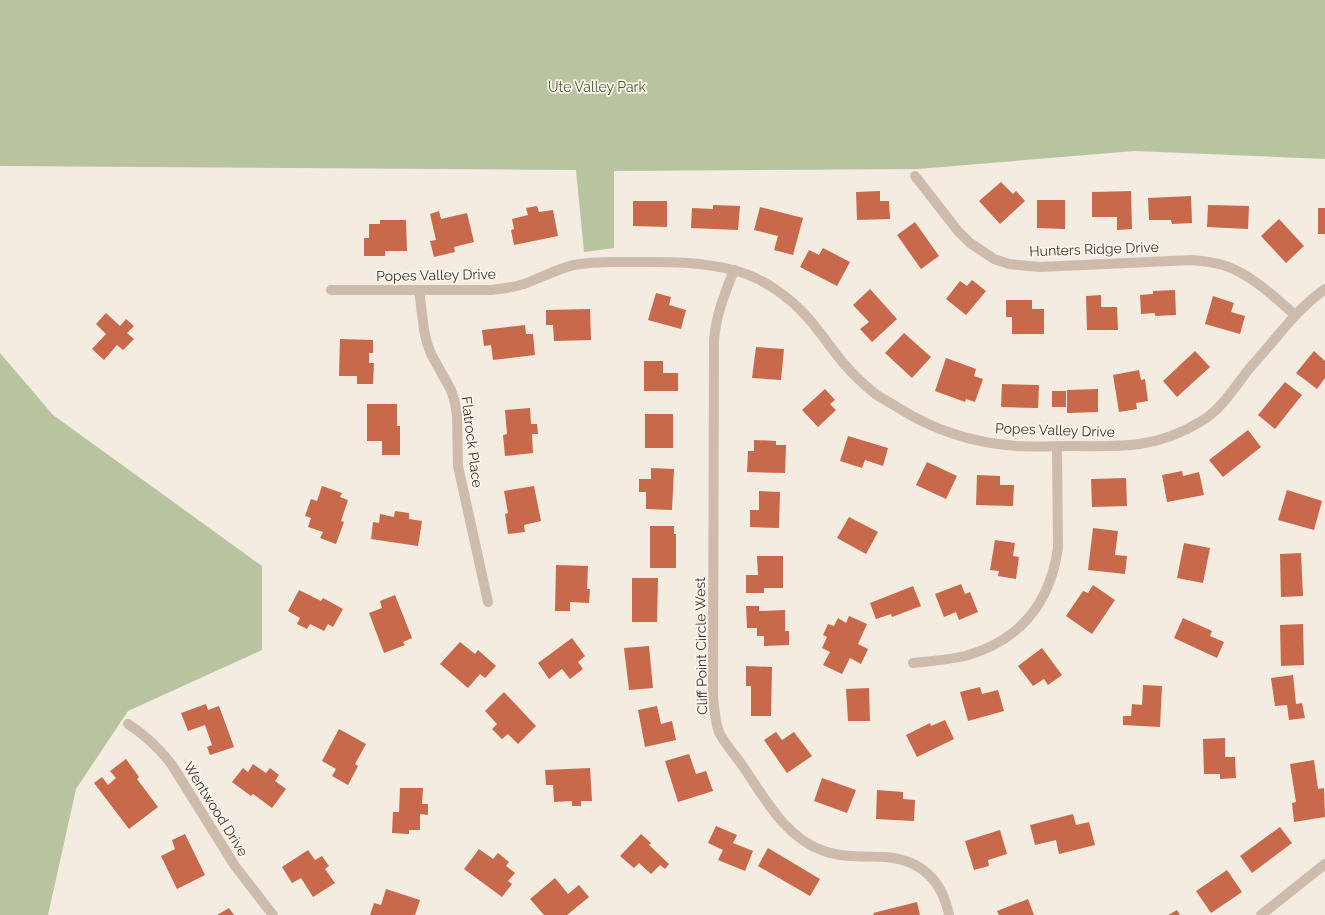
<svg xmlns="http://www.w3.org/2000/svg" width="1325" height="915" font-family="Raleway,sans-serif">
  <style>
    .green { fill: #b8c4a0 }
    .building { fill: #c8694b }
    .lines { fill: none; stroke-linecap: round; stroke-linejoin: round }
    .street { stroke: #cdbbac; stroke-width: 10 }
    .labels { text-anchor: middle; stroke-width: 3.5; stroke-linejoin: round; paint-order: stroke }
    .park-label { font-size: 14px; fill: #4a5a2e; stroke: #fbf5ee }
    .street-label { font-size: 14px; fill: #3b302b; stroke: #fbf5ee }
  </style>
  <rect width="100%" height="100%" fill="#f4ebe1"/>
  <g class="green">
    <path d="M 0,0 L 1325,0 L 1325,159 L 1135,151 L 918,169 L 614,171 L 614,248 L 584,252 L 576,170 L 0,166 Z"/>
    <path d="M 0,353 L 53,415 L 262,566 L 262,650 L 128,711 L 76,789 L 48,915 L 0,915 Z"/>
  </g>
  <g class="building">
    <path d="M 1001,182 L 1013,194 L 1016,191 L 1025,201 L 1000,224 L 979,201 Z"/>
    <path d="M 880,191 L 880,201 L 889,201 L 890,219 L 857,220 L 856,192 Z"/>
    <path d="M 1131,191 L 1132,229 L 1117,230 L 1117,217 L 1092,217 L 1092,192 Z"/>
    <path d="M 1191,196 L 1192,223 L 1172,224 L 1171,220 L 1149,220 L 1148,198 Z"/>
    <path d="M 1037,200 L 1065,200 L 1065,229 L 1037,228 Z"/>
    <path d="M 633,201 L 667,201 L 667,227 L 633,226 Z"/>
    <path d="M 713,205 L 740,206 L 738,230 L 691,228 L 692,208 L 713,209 Z"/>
    <path d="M 1208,205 L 1249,206 L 1248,229 L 1207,227 Z"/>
    <path d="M 537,206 L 539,212 L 553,210 L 558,236 L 514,245 L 511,230 L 514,229 L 512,219 L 528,215 L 526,208 Z"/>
    <path d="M 760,207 L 803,218 L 793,255 L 774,250 L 778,236 L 754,230 Z"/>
    <rect x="1318" y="208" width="7" height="26"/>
    <path d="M 439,211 L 441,219 L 467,213 L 474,242 L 454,247 L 455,252 L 434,257 L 430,241 L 436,240 L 430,214 Z"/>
    <path d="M 1279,219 L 1304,246 L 1286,263 L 1261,236 Z"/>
    <path d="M 380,220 L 406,220 L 407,251 L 385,251 L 385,256 L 364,256 L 364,238 L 369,238 L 369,224 L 380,224 Z"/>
    <path d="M 915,222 L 939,256 L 921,269 L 897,235 Z"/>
    <path d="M 823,248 L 850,262 L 837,286 L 800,267 L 809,250 L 819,255 Z"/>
    <path d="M 972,280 L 986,291 L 966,315 L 946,299 L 960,281 L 967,286 Z"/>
    <path d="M 870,289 L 897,319 L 872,342 L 860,329 L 869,322 L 853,305 Z"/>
    <path d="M 1175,290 L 1176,315 L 1155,316 L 1155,313 L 1141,314 L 1140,295 L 1153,294 L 1153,291 Z"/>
    <path d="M 656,293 L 671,297 L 669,305 L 686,310 L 681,329 L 648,320 Z"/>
    <path d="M 1101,295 L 1101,307 L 1117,307 L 1118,330 L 1087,330 L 1086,296 Z"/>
    <path d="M 1213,296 L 1234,303 L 1231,312 L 1245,316 L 1240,334 L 1205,324 Z"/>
    <path d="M 1006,300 L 1032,300 L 1032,309 L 1044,309 L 1044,334 L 1012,334 L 1012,317 L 1006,317 Z"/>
    <path d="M 590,309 L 591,340 L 554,341 L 553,325 L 546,325 L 546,310 Z"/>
    <path d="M 106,313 L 120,326 L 126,319 L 134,326 L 127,333 L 134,339 L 123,350 L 117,345 L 104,360 L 92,349 L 106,334 L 96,324 Z"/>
    <path d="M 525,325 L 526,334 L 533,334 L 535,355 L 493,360 L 491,345 L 484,346 L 482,330 Z"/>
    <path d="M 904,333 L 931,357 L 912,378 L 885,353 Z"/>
    <path d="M 340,339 L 373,340 L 373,353 L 369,353 L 369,363 L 374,363 L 373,384 L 357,384 L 357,376 L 339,376 Z"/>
    <path d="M 756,347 L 784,349 L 781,380 L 752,378 Z"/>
    <path d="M 1195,351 L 1210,367 L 1177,397 L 1163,381 Z"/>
    <path d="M 1314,351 L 1325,361 L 1325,378 L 1317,389 L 1296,373 Z"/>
    <path d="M 946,358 L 976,369 L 974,376 L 983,379 L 975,402 L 966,399 L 965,402 L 935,391 Z"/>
    <path d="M 644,361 L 663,361 L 663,373 L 678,373 L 678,391 L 644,391 Z"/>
    <path d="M 1139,370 L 1141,380 L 1145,379 L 1148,401 L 1136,403 L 1137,409 L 1119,412 L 1113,375 Z"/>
    <path d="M 1285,382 L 1302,395 L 1275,429 L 1258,415 Z"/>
    <path d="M 1002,384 L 1039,385 L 1038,408 L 1001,407 Z"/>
    <path d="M 825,389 L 835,400 L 830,404 L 836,410 L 818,427 L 802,410 Z"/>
    <path d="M 1098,389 L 1098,412 L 1067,413 L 1067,390 Z"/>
    <rect x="1052" y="391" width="14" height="16"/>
    <path d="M 367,404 L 397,404 L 397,426 L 400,426 L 400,455 L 382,455 L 382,441 L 367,441 Z"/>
    <path d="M 530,408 L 531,424 L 537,424 L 538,434 L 532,434 L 533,453 L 505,456 L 503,435 L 507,434 L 505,410 Z"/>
    <rect x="645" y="414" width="28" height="34"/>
    <path d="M 1248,430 L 1261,447 L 1223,477 L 1209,460 Z"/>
    <path d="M 848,436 L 888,448 L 883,466 L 865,460 L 862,468 L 840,461 Z"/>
    <path d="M 754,440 L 776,441 L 776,445 L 786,445 L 785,473 L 747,472 L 748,451 L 754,451 Z"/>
    <path d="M 927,462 L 957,476 L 946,499 L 916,485 Z"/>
    <path d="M 651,468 L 674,469 L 672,510 L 646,509 L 646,492 L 639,492 L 639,479 L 651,479 Z"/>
    <path d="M 1182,471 L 1183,476 L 1199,472 L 1204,495 L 1167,502 L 1162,475 Z"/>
    <path d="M 977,475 L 1000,476 L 1000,485 L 1014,485 L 1013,506 L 976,505 Z"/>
    <path d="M 1126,478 L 1127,506 L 1092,507 L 1091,479 Z"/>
    <path d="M 322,486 L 342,493 L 340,497 L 348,500 L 341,521 L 344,522 L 336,544 L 320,538 L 323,532 L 308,527 L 311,518 L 305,516 L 311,499 L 317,501 Z"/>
    <path d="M 534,486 L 541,521 L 524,525 L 525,532 L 508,534 L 505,514 L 508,513 L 504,491 Z"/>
    <path d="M 1287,490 L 1322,501 L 1314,530 L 1278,520 Z"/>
    <path d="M 759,491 L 780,492 L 779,528 L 750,527 L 750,510 L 759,510 Z"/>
    <path d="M 395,511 L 409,513 L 409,519 L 422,521 L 418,546 L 371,539 L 373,522 L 379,523 L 380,514 L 394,517 Z"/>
    <path d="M 849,517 L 878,532 L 866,554 L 837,538 Z"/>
    <path d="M 650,526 L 674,526 L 674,534 L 676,534 L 676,568 L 650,568 Z"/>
    <path d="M 1093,528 L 1118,531 L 1115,555 L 1127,556 L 1125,574 L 1088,570 Z"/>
    <path d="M 995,540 L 1015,543 L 1013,556 L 1019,557 L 1016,579 L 998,576 L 999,571 L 990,570 Z"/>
    <path d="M 1184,543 L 1210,548 L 1203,583 L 1177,578 Z"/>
    <path d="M 1301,553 L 1303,596 L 1281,597 L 1280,554 Z"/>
    <path d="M 757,556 L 783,556 L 783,588 L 764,588 L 764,593 L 746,593 L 746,575 L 758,575 Z"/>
    <path d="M 556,565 L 588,566 L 587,589 L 590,589 L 589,603 L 570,602 L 570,611 L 555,611 Z"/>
    <path d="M 632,578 L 658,578 L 657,622 L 632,622 Z"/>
    <path d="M 961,584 L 965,594 L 970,592 L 978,612 L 959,620 L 956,612 L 944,617 L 935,594 Z"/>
    <path d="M 1093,585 L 1115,600 L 1092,634 L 1066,616 L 1083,591 L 1088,593 Z"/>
    <path d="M 913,586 L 921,606 L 892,617 L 891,614 L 876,619 L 870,603 Z"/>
    <path d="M 299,590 L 321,601 L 323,598 L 343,609 L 333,627 L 328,624 L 324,631 L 310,624 L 307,629 L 297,624 L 300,618 L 288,611 Z"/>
    <path d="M 395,595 L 412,638 L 403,642 L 405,645 L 384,653 L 369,613 L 382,608 L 380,601 Z"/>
    <path d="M 746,606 L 759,606 L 759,611 L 785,610 L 785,631 L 789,631 L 789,645 L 764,646 L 764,636 L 757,636 L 757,628 L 747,628 Z"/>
    <path d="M 849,616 L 867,624 L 858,644 L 868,649 L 861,664 L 850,658 L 842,674 L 823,665 L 830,652 L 822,648 L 827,637 L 823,635 L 828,624 L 834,626 L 838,618 L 846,623 Z"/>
    <path d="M 1183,618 L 1212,631 L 1210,636 L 1224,642 L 1217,658 L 1174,638 Z"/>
    <path d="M 1303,624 L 1304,665 L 1281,666 L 1280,625 Z"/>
    <path d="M 572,638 L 585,656 L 578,662 L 583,669 L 570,679 L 562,669 L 549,679 L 538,663 Z"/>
    <path d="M 460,642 L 475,654 L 478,650 L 496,666 L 485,678 L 480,674 L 468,688 L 440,664 Z"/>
    <path d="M 649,646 L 653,688 L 629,690 L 624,648 Z"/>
    <path d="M 1042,648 L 1062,675 L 1048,685 L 1044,679 L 1033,686 L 1018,666 Z"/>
    <path d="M 746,666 L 772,667 L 771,716 L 751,716 L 751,686 L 746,686 Z"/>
    <path d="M 1293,675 L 1296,704 L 1302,703 L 1305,718 L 1289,720 L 1287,705 L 1275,706 L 1271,678 Z"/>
    <path d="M 1143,685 L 1162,686 L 1160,727 L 1123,725 L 1123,716 L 1131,716 L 1132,704 L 1142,705 Z"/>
    <path d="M 980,687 L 982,694 L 998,690 L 1004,711 L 968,721 L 960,692 Z"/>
    <path d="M 869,688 L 870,721 L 848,721 L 846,689 Z"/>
    <path d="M 504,692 L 536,726 L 518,744 L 508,734 L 502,739 L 492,729 L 497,724 L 485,711 Z"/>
    <path d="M 206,704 L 208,710 L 219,706 L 234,747 L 210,755 L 207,747 L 212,745 L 205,725 L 188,731 L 181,713 Z"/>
    <path d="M 657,706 L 661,724 L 672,721 L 676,740 L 645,747 L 638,710 Z"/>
    <path d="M 945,720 L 954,739 L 917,757 L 906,735 L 930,723 L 931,726 Z"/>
    <path d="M 339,729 L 366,744 L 355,764 L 358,766 L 348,785 L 332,776 L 336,769 L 322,761 Z"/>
    <path d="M 776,732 L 782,740 L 794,732 L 812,756 L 787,773 L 764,740 Z"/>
    <path d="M 1225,738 L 1225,757 L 1235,757 L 1236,778 L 1220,779 L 1220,774 L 1204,774 L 1203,739 Z"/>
    <path d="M 689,754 L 696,774 L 706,771 L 713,791 L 678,802 L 665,761 Z"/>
    <path d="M 126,759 L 139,777 L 137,779 L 158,807 L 129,829 L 94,783 L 102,777 L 108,785 L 116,778 L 110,771 Z"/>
    <path d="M 1314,760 L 1318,789 L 1324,788 L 1325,817 L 1294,822 L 1292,803 L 1296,802 L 1290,764 Z"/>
    <path d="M 253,764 L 266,773 L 270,768 L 279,775 L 275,781 L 286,789 L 272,808 L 253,794 L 251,796 L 232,782 L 243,768 L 248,772 Z"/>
    <path d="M 590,768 L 592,801 L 581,801 L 581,806 L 572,806 L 572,801 L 554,802 L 553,785 L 546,785 L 545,770 Z"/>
    <path d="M 822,778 L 856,790 L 847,813 L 814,801 Z"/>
    <path d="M 400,788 L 423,788 L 422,804 L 428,804 L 428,815 L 420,814 L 420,830 L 409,830 L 409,834 L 392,833 L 393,812 L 399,812 Z"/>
    <path d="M 877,790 L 903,792 L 903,799 L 915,800 L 914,821 L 876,819 Z"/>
    <path d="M 1073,814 L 1076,825 L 1089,822 L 1095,845 L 1059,854 L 1056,840 L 1035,845 L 1030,825 Z"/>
    <path d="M 716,826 L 737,835 L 733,843 L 753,851 L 745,871 L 718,860 L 723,850 L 708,843 Z"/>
    <path d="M 1280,827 L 1292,843 L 1252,873 L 1240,856 Z"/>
    <path d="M 1000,830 L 1007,854 L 988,860 L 989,866 L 974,870 L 965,841 Z"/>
    <path d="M 185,834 L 205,875 L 177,889 L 161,856 L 175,849 L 172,840 Z"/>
    <path d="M 641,834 L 651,843 L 649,845 L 669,864 L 665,869 L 660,865 L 651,874 L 639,863 L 634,868 L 620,856 Z"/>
    <path d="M 768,848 L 820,879 L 810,896 L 758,866 Z"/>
    <path d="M 479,849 L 493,859 L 498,853 L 509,862 L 506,866 L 515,873 L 508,881 L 512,884 L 502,897 L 464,869 Z"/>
    <path d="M 308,850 L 315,860 L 322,856 L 329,866 L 325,869 L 335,883 L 313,897 L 301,878 L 292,883 L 282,867 Z"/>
    <path d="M 1227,870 L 1242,892 L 1211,913 L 1196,891 Z"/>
    <path d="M 555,878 L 568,894 L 579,885 L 589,897 L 567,915 L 544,915 L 530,899 Z"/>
    <path d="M 386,889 L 420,900 L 415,915 L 370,915 L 374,903 L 381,905 Z"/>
    <path d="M 1028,899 L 1034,915 L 999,915 L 997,911 Z"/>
    <path d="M 917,902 L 920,915 L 874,915 L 873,913 Z"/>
    <path d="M 229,908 L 234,915 L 217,915 Z"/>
    <path d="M 1177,910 L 1180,915 L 1168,915 Z"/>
  </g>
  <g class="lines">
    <g class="street">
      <path d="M 915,176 L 958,231 L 970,243 L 994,259 L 1009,264 L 1040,267 L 1192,260 C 1203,261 1213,262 1223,265 C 1251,274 1273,296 1295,315"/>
      <path d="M 734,270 C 725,293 716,315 714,340 L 713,697 C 714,709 715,721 719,732 C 724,743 735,755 742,765 C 764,797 785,838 824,851 C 844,858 865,856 885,857 C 921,860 942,880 949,915"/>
      <path d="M 331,290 L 491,290 C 502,289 514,287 524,284 C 541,278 556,269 574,265 C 593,261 613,262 632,262 C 667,262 699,261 733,270 C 762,277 790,297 809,319 C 822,334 832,350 845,365 C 853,374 863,384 873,392 C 880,398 889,402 897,407 C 933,430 974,443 1016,446 C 1035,447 1054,446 1074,446 C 1122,447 1157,448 1200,422 C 1221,410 1234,388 1249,369 C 1255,362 1261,355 1268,347 C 1286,326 1302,305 1325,289"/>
      <path d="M 419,290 L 424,330 L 427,343 L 431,354 L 451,390 L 455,403 L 457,416 L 458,466 L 488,602"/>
      <path d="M 913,663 C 931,661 948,660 965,656 C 1020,641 1050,603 1058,548 L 1057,446"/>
      <path d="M 128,724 C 147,736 159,748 172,765 L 235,866 L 273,915"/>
      <path d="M 1261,915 L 1325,864"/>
    </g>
  </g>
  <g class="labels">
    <g class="park-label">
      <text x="597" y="92">Ute Valley Park</text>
    </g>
    <g class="street-label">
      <text transform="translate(1094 249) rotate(-2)" y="5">Hunters Ridge Drive</text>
      <text transform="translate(436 275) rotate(-1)" y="5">Popes Valley Drive</text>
      <text transform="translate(1055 430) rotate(2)" y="5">Popes Valley Drive</text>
      <text transform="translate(472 442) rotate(83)" y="5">Flatrock Place</text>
      <text transform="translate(701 646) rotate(-91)" y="5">Cliff Point Circle West</text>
      <text transform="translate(216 809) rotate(58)" y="5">Wentwood Drive</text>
    </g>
  </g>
</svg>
